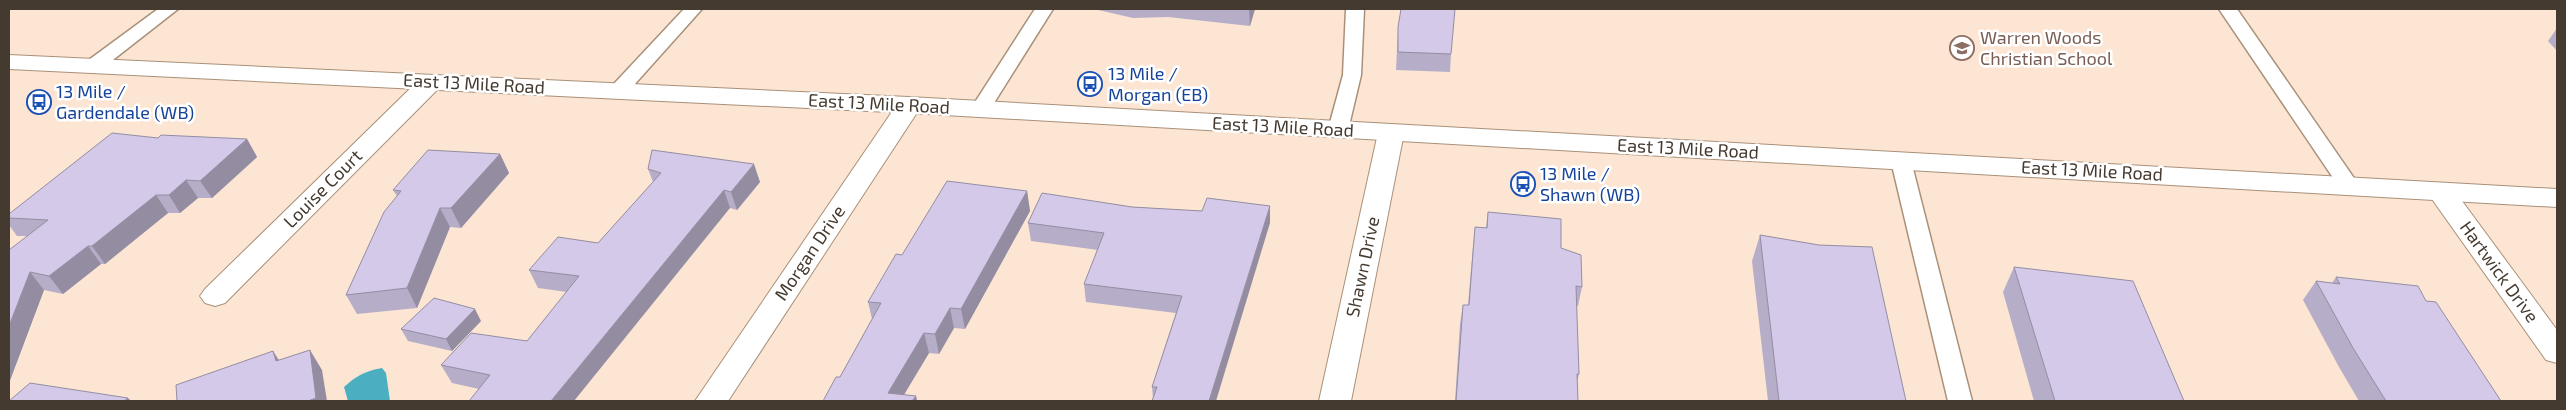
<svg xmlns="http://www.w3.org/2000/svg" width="2566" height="410" font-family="'Exo 2',sans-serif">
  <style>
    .water { fill: #4bafc1 }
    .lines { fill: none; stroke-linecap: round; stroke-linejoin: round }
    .lane-casing { stroke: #a99079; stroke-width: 3 }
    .street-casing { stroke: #a99079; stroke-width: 2 }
    .secondary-casing { stroke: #a99079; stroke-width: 2 }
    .lane { fill: #fff; fill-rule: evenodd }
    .street { fill: #fff; fill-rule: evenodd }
    .secondary { fill: #fff; fill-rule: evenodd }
    .wall { fill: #b6adc8 }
    .shaded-wall { fill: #948da2 }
    .building { fill: #d4c9e8; stroke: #948da2 }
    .labels { text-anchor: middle; stroke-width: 5; stroke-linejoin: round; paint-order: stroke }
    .education-label { font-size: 18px; fill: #785e54; stroke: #fff; text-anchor: start }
    .transit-label { font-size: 18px; fill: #164399; stroke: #fff; text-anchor: start }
    .street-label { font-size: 18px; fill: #453a30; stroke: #fff }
  </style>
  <rect width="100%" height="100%" fill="#fce6d3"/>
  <path class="water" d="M 382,368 L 386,373 L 390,401 L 348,401 L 344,387 C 356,376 365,371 382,368 Z"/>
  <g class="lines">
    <defs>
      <g id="lane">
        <path d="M 158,9 L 178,9 L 100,70 L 86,70 L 84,66 L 86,62 Z"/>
        <path d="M 684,9 L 702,9 L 625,95 L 611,95 L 608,91 L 611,87 Z"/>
        <path d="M 1035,9 L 1053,9 L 987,114 L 973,114 L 970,110 Z"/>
        <path d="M 1346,9 L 1364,9 L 1361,75 L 1348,130 L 1345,134 L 1331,134 L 1328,130 L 1343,75 Z"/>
        <path d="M 2219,9 L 2237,9 L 2356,181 L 2359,186 L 2356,191 L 2349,193 L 2342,191 Z"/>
        <path d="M 1901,155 L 1908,157 L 1911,161 L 1972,401 L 1948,401 L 1891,161 L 1894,157 Z"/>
      </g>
      <g id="street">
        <path d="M 431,75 L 440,77 L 443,82 L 440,87 L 225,303 L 215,306 L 205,303 L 200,296 L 205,289 L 422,77 Z"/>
        <path d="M 909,97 L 918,100 L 922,105 L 728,401 L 695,401 L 900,100 Z"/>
        <path d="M 1391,125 L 1400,127 L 1404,133 L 1351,401 L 1319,401 L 1378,133 L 1382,127 Z"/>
        <path d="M 2441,183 L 2451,186 L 2557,330 L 2557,363 L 2546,360 L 2427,192 L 2431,186 Z"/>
      </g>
      <path id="secondary" d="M 9,55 L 909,97 L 2557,189 L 2557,207 L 909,113 L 9,69 Z"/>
    </defs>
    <use href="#lane" class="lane-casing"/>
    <use href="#street" class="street-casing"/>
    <use href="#secondary" class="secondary-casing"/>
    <use href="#lane" class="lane"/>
    <use href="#street" class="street"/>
    <use href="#secondary" class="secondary"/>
  </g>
  <g class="wall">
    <path d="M 1094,9 L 1255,9 L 1250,26 L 1168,17 L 1133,18 Z"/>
    <path d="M 1398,27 L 1451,54 L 1450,72 L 1396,70 Z"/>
    <path d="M 2557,28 L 2557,51 L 2548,41 Z"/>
    <path d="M 158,138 L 247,139 L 257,157 L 212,198 L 198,198 L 180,213 L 168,213 L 105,264 L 101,264 L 63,294 L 44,290 L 9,383 L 27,236 L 17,236 L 9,225 L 9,214 Z"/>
    <path d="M 500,154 L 509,173 L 461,228 L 450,227 L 417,308 L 357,314 L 346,295 L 397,196 L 393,190 Z"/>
    <path d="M 648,169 L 760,182 L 737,210 L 730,208 L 479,389 L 452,383 L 441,365 L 527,341 L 567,292 L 538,288 L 529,270 L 598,243 L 653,182 Z"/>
    <path d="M 1027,191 L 1030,211 L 965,329 L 954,328 L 939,354 L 929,353 L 904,395 L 916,396 L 917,401 L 823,401 L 840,377 L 872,319 L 868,302 L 902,255 Z"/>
    <path d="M 1270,206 L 1270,223 L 1153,399 L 1152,387 L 1176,313 L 1086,302 L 1084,284 L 1098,250 L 1031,241 L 1028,223 L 1132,207 L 1202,211 Z"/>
    <path d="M 1488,212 L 1561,248 L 1582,287 L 1578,306 L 1576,306 L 1579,374 L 1577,383 L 1578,401 L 1455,401 L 1460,324 L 1463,305 L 1468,305 L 1473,246 L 1475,227 L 1486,228 Z"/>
    <path d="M 1760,235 L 1906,401 L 1768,401 L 1752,261 Z"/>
    <path d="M 2014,267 L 2184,401 L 2034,401 L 2003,292 Z"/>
    <path d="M 2336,277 L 2426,301 L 2501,401 L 2359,401 L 2339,367 L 2303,300 L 2316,281 L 2332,283 Z"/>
    <path d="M 481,321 L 452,351 L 408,341 L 401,329 Z"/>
  </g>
  <g class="shaded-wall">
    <path d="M 1249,9 L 1255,9 L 1250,26 Z"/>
    <path d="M 247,139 L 257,157 L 212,198 L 200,181 Z"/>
    <path d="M 500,154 L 509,173 L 461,228 L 451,208 Z"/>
    <path d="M 754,164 L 760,182 L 737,210 L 731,192 Z"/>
    <path d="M 186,180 L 198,198 L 180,213 L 169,195 Z"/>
    <path d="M 724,190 L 730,208 L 574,401 L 551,401 Z"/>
    <path d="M 1027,191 L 1030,211 L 965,329 L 961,309 Z"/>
    <path d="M 156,195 L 168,213 L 105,264 L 92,246 Z"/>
    <path d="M 1270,206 L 1270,223 L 1216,401 L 1209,401 Z"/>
    <path d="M 440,208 L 450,227 L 417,308 L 407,288 Z"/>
    <path d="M 88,246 L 101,264 L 63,294 L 49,276 Z"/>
    <path d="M 30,272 L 44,290 L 9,383 L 9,326 Z"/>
    <path d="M 950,308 L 954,328 L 939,354 L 935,334 Z"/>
    <path d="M 475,309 L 481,321 L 452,351 L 446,339 Z"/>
    <path d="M 924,333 L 929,353 L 900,401 L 888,393 Z"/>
    <path d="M 310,350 L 322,370 L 327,401 L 308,401 Z"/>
    <path d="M 273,351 L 286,371 L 276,361 Z"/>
    <path d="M 916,396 L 917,401 L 912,401 Z"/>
    <path d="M 128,398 L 131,401 L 124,401 Z"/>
  </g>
  <g class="building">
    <path d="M 1401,9 L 1455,9 L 1451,54 L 1398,52 L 1398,27 Z"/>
    <path d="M 112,133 L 158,138 L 161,135 L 247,139 L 200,181 L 186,180 L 169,195 L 156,195 L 92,246 L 88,246 L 49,276 L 30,272 L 9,326 L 9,250 L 48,220 L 9,218 L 9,214 Z"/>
    <path d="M 428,150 L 500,154 L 451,208 L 440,208 L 407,288 L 346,295 L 384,212 L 401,191 L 393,190 Z"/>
    <path d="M 652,150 L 754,164 L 731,192 L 724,190 L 551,401 L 469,401 L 490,375 L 441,365 L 471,333 L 527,341 L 579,276 L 529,270 L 558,237 L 598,243 L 661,173 L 648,169 Z"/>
    <path d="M 947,181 L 1027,191 L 961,309 L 950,308 L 935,334 L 924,333 L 888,393 L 916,396 L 912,401 L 823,401 L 836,377 L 840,377 L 881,303 L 868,302 L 896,254 L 902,255 Z"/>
    <path d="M 1042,193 L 1132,207 L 1202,211 L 1207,198 L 1270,206 L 1209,401 L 1152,401 L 1157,387 L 1152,387 L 1182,296 L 1084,284 L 1104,233 L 1028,223 Z"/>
    <path d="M 1488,212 L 1561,219 L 1561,248 L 1581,255 L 1582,287 L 1576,286 L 1579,374 L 1577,374 L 1578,401 L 1456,401 L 1463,305 L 1469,305 L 1475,227 L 1487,228 Z"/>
    <path d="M 1760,235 L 1819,245 L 1872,247 L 1906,401 L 1779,401 Z"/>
    <path d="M 2014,267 L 2133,281 L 2184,401 L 2055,401 Z"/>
    <path d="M 2336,277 L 2418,286 L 2426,301 L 2436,302 L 2501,401 L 2386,401 L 2353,348 L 2316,281 L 2340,284 Z"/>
    <path d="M 434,298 L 475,309 L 446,339 L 401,329 Z"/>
    <path d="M 310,350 L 316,398 L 308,401 L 177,401 L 176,385 L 273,351 L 276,361 Z"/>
    <path d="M 30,383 L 128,398 L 124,401 L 9,401 Z"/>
  </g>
  <defs>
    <symbol id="school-ring" viewBox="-11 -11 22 22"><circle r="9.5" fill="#fff" stroke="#8d6e63" stroke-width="1.5"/><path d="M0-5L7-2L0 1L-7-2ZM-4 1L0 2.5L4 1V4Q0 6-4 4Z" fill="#8d6e63"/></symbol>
    <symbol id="bus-ring" viewBox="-11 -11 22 22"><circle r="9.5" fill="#fff" stroke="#1a4fb4" stroke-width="1.5"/><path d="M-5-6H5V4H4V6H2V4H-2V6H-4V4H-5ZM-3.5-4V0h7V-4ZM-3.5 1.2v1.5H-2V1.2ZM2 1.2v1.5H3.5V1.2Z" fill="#1a4fb4"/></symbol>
  </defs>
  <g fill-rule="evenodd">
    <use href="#school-ring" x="1948" y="34" width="28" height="28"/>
    <use href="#bus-ring" x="1076" y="70" width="28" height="28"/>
    <use href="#bus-ring" x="25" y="88" width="28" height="28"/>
    <use href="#bus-ring" x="1509" y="170" width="28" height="28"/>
  </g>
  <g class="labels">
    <g class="education-label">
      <text x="1980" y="44">Warren Woods<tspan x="1980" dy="21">Christian School</tspan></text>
    </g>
    <g class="transit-label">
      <text x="1108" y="80">13 Mile /<tspan x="1108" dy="21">Morgan (EB)</tspan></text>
      <text x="56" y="98">13 Mile /<tspan x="56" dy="21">Gardendale (WB)</tspan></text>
      <text x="1540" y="180">13 Mile /<tspan x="1540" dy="21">Shawn (WB)</tspan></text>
    </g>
    <g class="street-label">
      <text transform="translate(474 84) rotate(3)" y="6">East 13 Mile Road</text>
      <text transform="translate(879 104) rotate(3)" y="6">East 13 Mile Road</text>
      <text transform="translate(1283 127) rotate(3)" y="6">East 13 Mile Road</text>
      <text transform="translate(1688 149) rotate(3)" y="6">East 13 Mile Road</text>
      <text transform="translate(2092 171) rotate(3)" y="6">East 13 Mile Road</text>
      <text transform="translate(323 189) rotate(-45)" y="6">Louise Court</text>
      <text transform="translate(810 253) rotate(-56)" y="6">Morgan Drive</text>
      <text transform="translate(1363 267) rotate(-78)" y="6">Shawn Drive</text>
      <text transform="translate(2499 272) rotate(54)" y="6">Hartwick Drive</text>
    </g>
  </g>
  <rect width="2566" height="410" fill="none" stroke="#453a30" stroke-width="20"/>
</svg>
